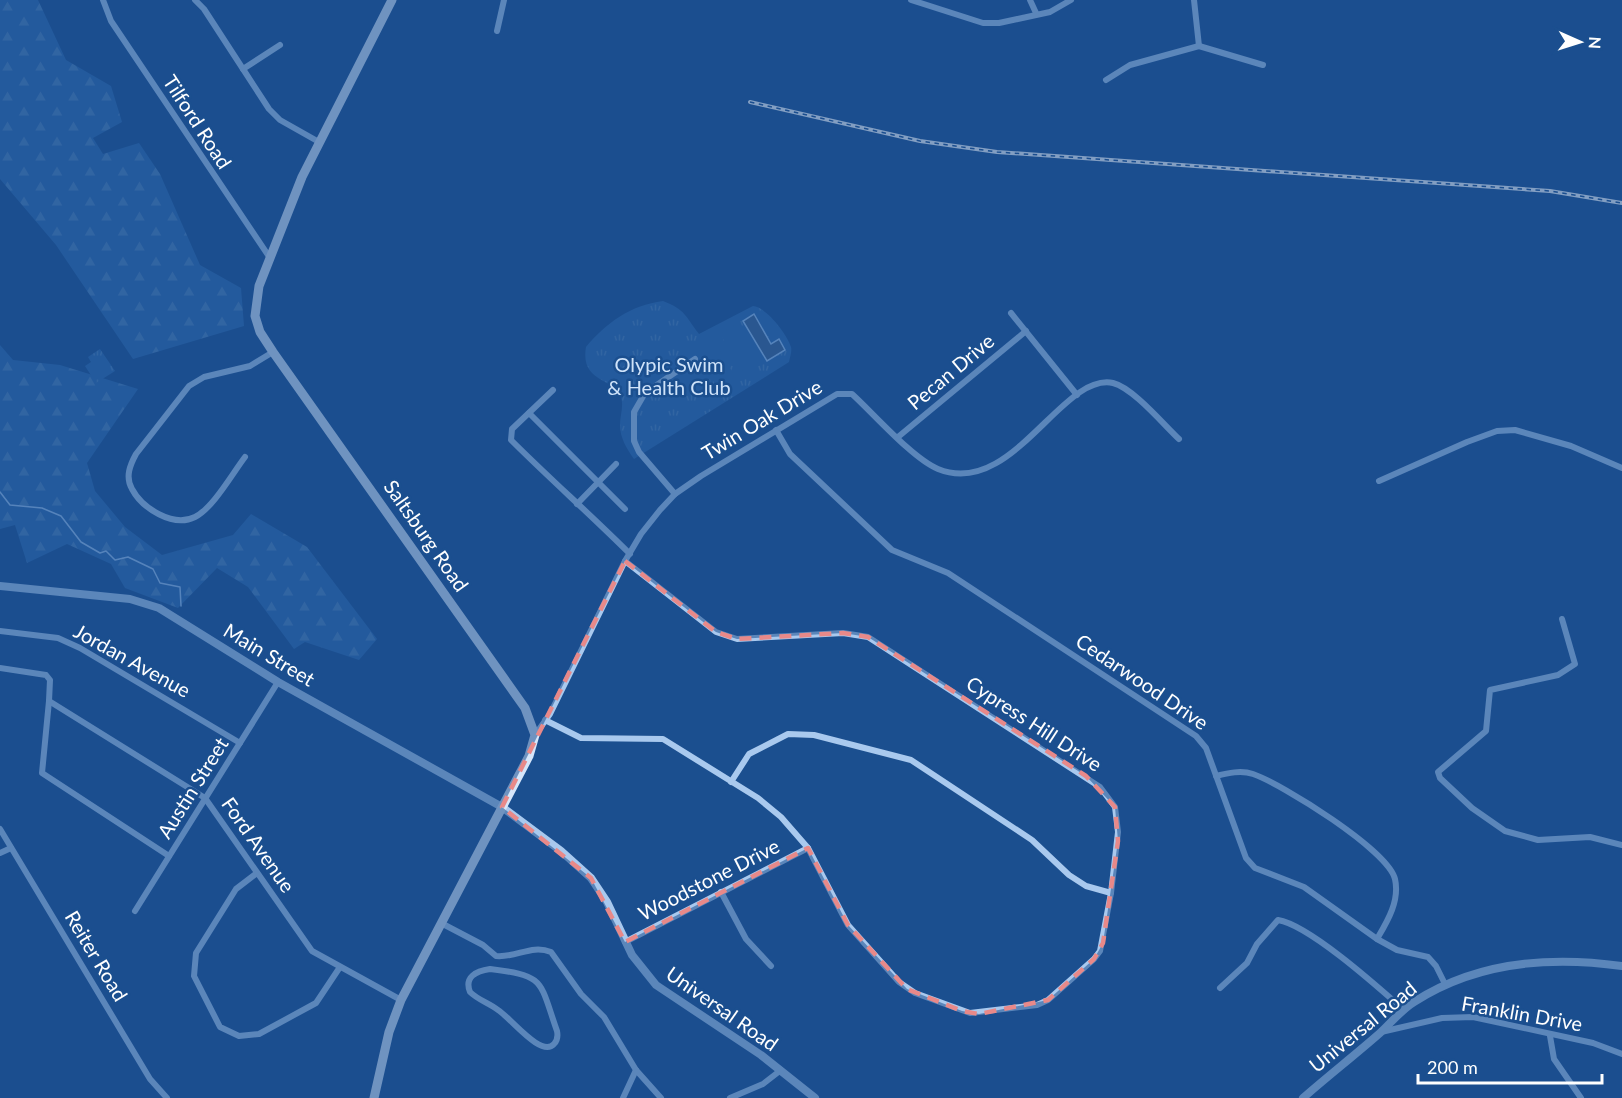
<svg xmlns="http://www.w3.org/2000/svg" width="1622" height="1098" font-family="Lato,sans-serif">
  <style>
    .forest { fill: url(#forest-firs) }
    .park { fill: url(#park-tufts) }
    .pitch { fill: #2e69ad }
    .water { fill: #3c6290; stroke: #9cc4f0; stroke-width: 1.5 }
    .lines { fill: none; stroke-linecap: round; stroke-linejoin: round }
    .stream { stroke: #9cc4f0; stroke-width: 1.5 }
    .minor { stroke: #a9c9ee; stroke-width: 6 }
    .tertiary { stroke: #a9c9ee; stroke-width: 8 }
    .secondary { stroke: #d6e6fa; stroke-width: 9 }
    .rail-casing { stroke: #fff; stroke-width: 4 }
    .rail { stroke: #1b4f8f; stroke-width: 1.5; stroke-dasharray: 4.5; stroke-linecap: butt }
    .marked { fill: none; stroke: #e88989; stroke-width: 4.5; stroke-dasharray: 12 8; stroke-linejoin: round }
    .labels { text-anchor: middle; stroke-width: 5; stroke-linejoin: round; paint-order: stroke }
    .street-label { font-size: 20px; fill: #fff; stroke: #1b4f8f }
    .park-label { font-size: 20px; fill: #cfe3fa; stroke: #1b4f8f }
  </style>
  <defs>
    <pattern id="forest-firs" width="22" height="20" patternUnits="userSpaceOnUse" patternTransform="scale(1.5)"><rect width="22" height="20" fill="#2e69ad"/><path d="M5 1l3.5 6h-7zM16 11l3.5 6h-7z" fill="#4d80b9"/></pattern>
    <pattern id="park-tufts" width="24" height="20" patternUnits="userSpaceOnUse" patternTransform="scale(1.5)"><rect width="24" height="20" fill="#2e69ad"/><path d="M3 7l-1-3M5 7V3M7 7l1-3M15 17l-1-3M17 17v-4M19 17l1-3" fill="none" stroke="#4d80b9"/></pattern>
  </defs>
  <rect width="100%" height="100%" fill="#1b4f8f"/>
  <g class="forest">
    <path d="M 0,0 L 38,0 L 66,60 L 111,86 L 122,122 L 93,138 L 103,154 L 139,143 L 160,174 L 200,265 L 241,288 L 244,326 L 133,359 L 56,245 L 0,179 Z"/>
    <path d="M 0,345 L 13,360 L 60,365 L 138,389 L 87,463 L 95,491 L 125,527 L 162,555 L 233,535 L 251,514 L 307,547 L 377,639 L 359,660 L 305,642 L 294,649 L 248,587 L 217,568 L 178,608 L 125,588 L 111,564 L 67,544 L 27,563 L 15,525 L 0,529 Z"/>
  </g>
  <g class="park">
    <path d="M 663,301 C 686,310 685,316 699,334 L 753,306 C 766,307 787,334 791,347 C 792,352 790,357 789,362 L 634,459 C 627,449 620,438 620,425 C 620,416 624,406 621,397 C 614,377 580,383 586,347 C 606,323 631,305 663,301 Z"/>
    <path d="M 100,349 L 115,371 L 96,383 L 85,366 L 91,362 L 88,357 Z"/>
  </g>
  <g class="pitch">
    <path d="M 737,324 L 741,325 L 761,359 L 745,371 L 740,369 L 722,337 L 723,332 Z"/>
    <path d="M 710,340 L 715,342 L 734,375 L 732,379 L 717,387 L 695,352 Z"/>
  </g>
  <path class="water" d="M 754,314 L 771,344 L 779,339 L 785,350 L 767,361 L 743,321 Z"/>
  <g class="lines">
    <path class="stream" d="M 0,492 L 10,505 L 42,508 L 61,516 L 81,542 L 100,553 L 106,551 L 115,560 L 128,557 L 153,569 L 160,583 L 180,587 L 181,606"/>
    <g class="minor">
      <path d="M 103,0 L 111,21 L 270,258"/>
      <path d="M 195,0 L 204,9 L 269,109 L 280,120 L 319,142"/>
      <path d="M 911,0 L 983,23 L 999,23 L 1050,12 L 1071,0"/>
      <path d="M 1030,0 L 1036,13"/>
      <path d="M 1194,0 L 1199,46"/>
      <path d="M 497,31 L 504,0"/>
      <path d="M 1199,46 L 1263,65"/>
      <path d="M 243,69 L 280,45"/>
      <path d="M 1106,80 L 1130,65 L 1199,46"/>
      <path d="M 1011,313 L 1077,395"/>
      <path d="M 553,390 L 512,429 L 511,440 C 550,479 591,515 630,554"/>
      <path d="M 529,413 L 625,509"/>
      <path d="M 776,430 L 790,454 L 892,550 L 948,573 L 1196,736 L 1206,748 L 1246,858 L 1255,868 L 1304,887 L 1377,939 L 1397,950 L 1428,957 L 1436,966 L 1445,984"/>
      <path d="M 898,437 L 1026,331"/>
      <path d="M 245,457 C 232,474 213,508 195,517 C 173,528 142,508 132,489 C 125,477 130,465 136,454 L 189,386 L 204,377 L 250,366 L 273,352"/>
      <path d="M 1379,481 L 1467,442 L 1497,431 L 1515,430 L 1571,446 L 1622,468"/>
      <path d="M 675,494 L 639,452 L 634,441 L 634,412 L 645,393 L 695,359"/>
      <path d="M 577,504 L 616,464"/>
      <path d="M 1562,619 L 1575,664 L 1558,675 L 1490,690 L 1486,731 L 1438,772 L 1440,778 L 1472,808 L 1505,831 L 1538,840 L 1590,837 L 1622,845"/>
      <path d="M 0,631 L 58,638 L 80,648 L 240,743"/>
      <path d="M 0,668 L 46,675 L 50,680 L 49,701 L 205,798 L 312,951 L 401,1000"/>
      <path d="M 49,701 L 42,773 L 169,856"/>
      <path d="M 545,720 L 581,738 L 663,739 L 758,798 L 781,817 L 808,848 L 848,925 L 899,982 L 915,993 L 970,1013 L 1037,1005 L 1048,1000 L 1094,959 L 1100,951 L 1111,893 L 1118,832 L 1115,807 L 1100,787 L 868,637 L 843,633 L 737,639 L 716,632 L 625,561"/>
      <path d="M 535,735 L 550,714 L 625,561 L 641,534 L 660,510 L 675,494 L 701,476 L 837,394 L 852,394 C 873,413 913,459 938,469 C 1012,499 1062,372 1113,383 C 1133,388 1163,424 1179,439"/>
      <path d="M 1216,776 C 1228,773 1241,770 1253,774 C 1282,784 1388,850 1395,879 C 1400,901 1387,922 1377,939"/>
      <path d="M 731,782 L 749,754 L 788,734 L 814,735 L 911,760 L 1032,840 L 1069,875 L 1086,886 L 1111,893"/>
      <path d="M 0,829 L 150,1079 L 167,1098"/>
      <path d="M 0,853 L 11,848"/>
      <path d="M 257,873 L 236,889 L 196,953 L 194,976 L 220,1027 L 239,1036 L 259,1034 L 316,1003 L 340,967"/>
      <path d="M 721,892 L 746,939 L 771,966"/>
      <path d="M 135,911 L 278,682"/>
      <path d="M 441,923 L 483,945 L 496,956 C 517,958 531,944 551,952 L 581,994 L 604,1017 L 636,1070 L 661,1098"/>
      <path d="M 625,942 L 808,848"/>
      <path d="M 490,969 C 546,976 539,980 557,1031 C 558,1036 558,1040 554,1044 C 541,1058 511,1018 498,1010 C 489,1003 478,1000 470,992 C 464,977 476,971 490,969 Z"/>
      <path d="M 1220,988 L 1247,963 L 1257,944 L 1278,920 C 1309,925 1378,987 1404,1010"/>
      <path d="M 1381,1032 L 1442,1018 L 1473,1017 L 1593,1043 L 1622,1054"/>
      <path d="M 1550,1036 L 1554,1059 L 1581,1098"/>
      <path d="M 623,1098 L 636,1070"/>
      <path d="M 730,1098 L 763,1084 L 781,1070"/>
    </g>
    <g class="tertiary">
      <path d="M 0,586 L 130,599 L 159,608 L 278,682 L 502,807 L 561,851 L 591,878 L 607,902 L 632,955 L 656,985 L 761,1055 L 815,1098"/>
      <path d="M 1303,1098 C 1328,1076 1355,1055 1380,1033 C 1391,1023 1401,1010 1414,1002 C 1476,962 1551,956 1622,966"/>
    </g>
    <path class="secondary" d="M 374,1098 L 389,1032 L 401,1000 L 529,756 L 535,735 L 525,708 L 273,352 L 260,332 L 255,316 L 259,286 L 302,177 L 392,0"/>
    <defs>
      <path id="rail" d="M 750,102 L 920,141 L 997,152 L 1550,191 L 1622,203"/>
    </defs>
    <use href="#rail" class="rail-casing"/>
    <use href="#rail" class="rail"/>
  </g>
  <path d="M0 0H1622V1098H0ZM 625,561 L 716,632 L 737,639 L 843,633 L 868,637 L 1086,776 L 1115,807 L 1118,841 L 1103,943 L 1094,959 L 1048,1000 L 979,1014 L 962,1011 L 907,989 L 848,925 L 808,848 L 625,942 L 591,878 L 502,807 Z" fill="#1b4f8f" fill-opacity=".55" fill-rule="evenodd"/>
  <path class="marked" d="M 625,561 L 716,632 L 737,639 L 843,633 L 868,637 L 1086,776 L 1115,807 L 1118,841 L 1103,943 L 1094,959 L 1048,1000 L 979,1014 L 962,1011 L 907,989 L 848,925 L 808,848 L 625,942 L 591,878 L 502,807 Z"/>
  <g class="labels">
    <g class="street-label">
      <text transform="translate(197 122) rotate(57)" y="7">Tilford Road</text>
      <text transform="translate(951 372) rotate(-40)" y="7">Pecan Drive</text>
      <text transform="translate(762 420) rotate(-31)" y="7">Twin Oak Drive</text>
      <text transform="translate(426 536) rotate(55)" y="7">Saltsburg Road</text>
      <text transform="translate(269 655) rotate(31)" y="7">Main Street</text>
      <text transform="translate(132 661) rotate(29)" y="7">Jordan Avenue</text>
      <text transform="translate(1142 682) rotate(34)" y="7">Cedarwood Drive</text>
      <text transform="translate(1034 724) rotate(33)" y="7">Cypress Hill Drive</text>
      <text transform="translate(193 788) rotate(-58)" y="7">Austin Street</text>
      <text transform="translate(258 845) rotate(55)" y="7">Ford Avenue</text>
      <text transform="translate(709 880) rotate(-27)" y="7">Woodstone Drive</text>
      <text transform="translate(96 956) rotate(59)" y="7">Reiter Road</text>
      <text transform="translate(722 1009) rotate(35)" y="7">Universal Road</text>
      <text transform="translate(1522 1014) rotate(10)" y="7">Franklin Drive</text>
      <text transform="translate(1363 1027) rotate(-39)" y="7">Universal Road</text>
    </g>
    <g class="park-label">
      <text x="669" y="372">Olypic Swim<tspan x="669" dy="23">&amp; Health Club</tspan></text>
    </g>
  </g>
  <g transform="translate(1580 42) rotate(93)" stroke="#1b4f8f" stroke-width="4.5" paint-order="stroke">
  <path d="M0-4.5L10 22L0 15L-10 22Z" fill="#ffffff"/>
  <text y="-9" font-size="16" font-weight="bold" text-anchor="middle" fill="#ffffff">N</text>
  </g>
  <path d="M1418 1074v9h184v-9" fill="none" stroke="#ffffff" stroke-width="3"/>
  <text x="1427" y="1074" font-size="18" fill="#ffffff" stroke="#1b4f8f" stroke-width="4.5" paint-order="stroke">200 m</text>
</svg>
